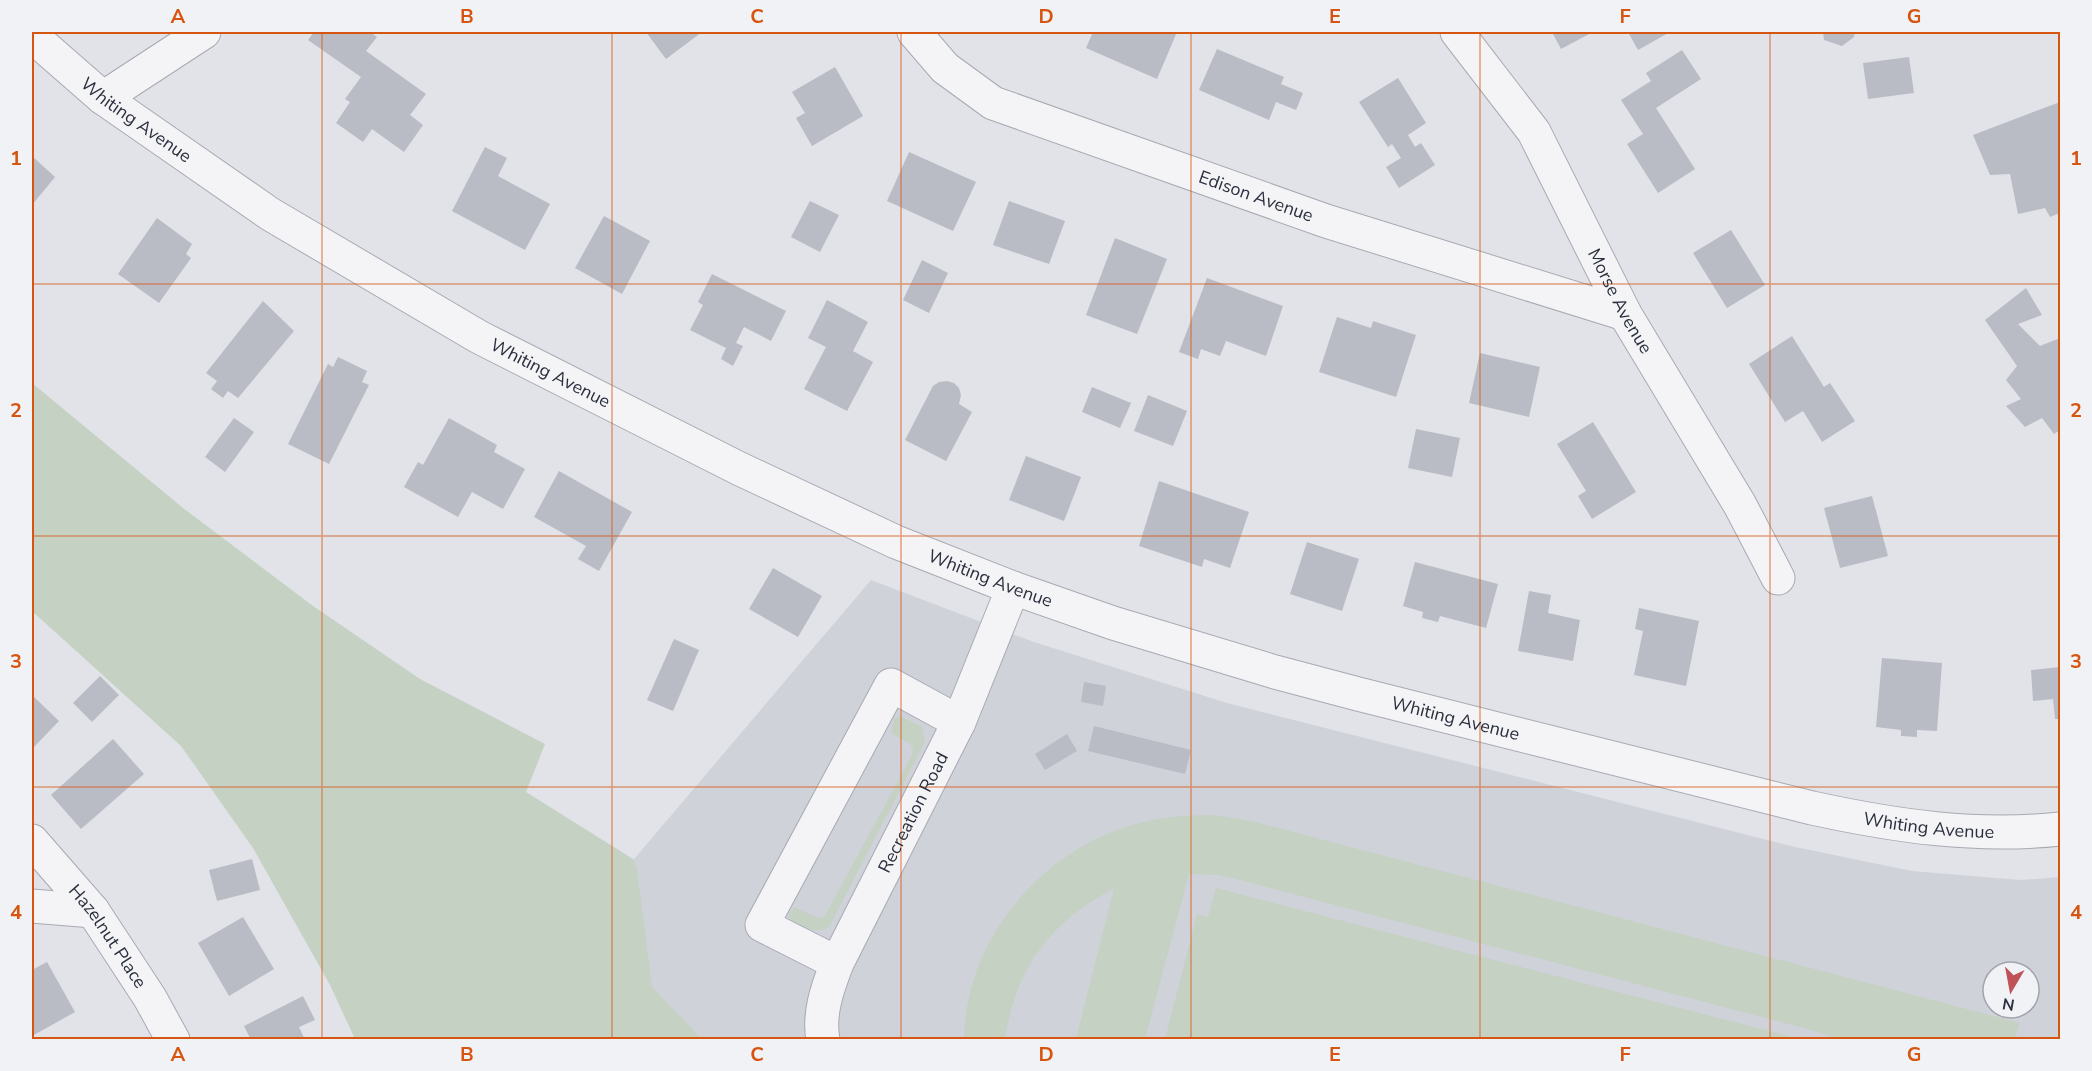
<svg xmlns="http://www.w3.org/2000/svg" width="2092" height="1071" font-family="'Nunito Sans',sans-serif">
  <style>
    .built { fill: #d0d2da; fill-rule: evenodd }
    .green { fill: #c5d1c3 }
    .building { fill: #b9bcc5 }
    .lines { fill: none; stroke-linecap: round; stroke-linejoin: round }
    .minor-casing { stroke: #a7aab2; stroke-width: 35 }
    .minor { stroke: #f4f4f7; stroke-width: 33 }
    .grid { fill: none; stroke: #d55511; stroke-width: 1.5; stroke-opacity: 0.55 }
    .labels { text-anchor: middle; stroke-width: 5; stroke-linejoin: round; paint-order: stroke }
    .street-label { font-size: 18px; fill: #2b303e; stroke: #f1f2f6 }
    .neatline { fill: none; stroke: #d55511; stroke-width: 2 }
    .grid-label { font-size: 20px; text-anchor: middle; font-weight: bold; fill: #d55511 }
  </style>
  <rect width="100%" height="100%" fill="#e1e3e8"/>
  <path class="built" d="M 871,580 L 1034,642 L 1227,703 L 1795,847 L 1912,871 L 2021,880 L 2060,877 L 2060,1039 L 420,1039 L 324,901 L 278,893 L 292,827 L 612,885 ZM 1993,972 L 2029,972 L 2029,1008 L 1993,1008 Z"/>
  <g class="green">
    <path d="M 32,383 L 183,508 L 313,606 L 420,679 L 545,744 L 526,792 L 633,859 L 637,869 L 652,987 L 699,1036 L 700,1039 L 355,1039 L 330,985 L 253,848 L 181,746 L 32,611 Z"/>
    <path d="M 900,716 L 922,727 L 925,742 L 829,927 C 815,936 803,926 790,919 L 788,916 L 794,907 L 818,918 L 822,918 L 826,914 L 912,755 L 913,748 L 910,744 L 891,733 L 894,719 Z"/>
    <path d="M 1215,815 L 1252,821 L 2020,1023 L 2015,1039 L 1837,1039 L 1811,1030 L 1240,880 L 1218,875 L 1189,874 L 1145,1039 L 1076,1039 L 1114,888 C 1049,924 1017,966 1005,1039 L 964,1039 C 965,938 1045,845 1143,822 C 1167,816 1191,815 1215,815 Z"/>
    <path d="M 1216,888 L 1800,1039 L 1165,1039 L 1197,914 L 1208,917 Z"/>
  </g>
  <g class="building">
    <path d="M 314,32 L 370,32 L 377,37 L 366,51 L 426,94 L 410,115 L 423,125 L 404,152 L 372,129 L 363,142 L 336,123 L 350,102 L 345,99 L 361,77 L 308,40 Z"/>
    <path d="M 646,32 L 702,32 L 666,59 Z"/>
    <path d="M 1093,32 L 1177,32 L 1157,79 L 1086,48 Z"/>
    <path d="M 1552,32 L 1593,32 L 1561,49 Z"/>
    <path d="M 1628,32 L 1670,32 L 1638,50 Z"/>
    <path d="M 1823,32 L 1855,32 L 1854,37 L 1842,46 L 1824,40 Z"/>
    <path d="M 1217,49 L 1284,77 L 1281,84 L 1303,93 L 1296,110 L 1276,102 L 1269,120 L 1199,90 Z"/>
    <path d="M 1682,50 L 1701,79 L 1656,108 L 1695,169 L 1658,193 L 1627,144 L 1643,134 L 1621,100 L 1651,81 L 1646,73 Z"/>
    <path d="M 1909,57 L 1914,93 L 1868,99 L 1863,63 Z"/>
    <path d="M 835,67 L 863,116 L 812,146 L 796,118 L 805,113 L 792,92 Z"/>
    <path d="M 1398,78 L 1426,123 L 1408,135 L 1415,147 L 1421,143 L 1435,165 L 1399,188 L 1386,167 L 1401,158 L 1392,144 L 1388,147 L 1359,102 Z"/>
    <path d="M 2060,102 L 2060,213 L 2050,217 L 2045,208 L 2018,214 L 2010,174 L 1990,175 L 1973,135 Z"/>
    <path d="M 485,147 L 507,158 L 498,176 L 550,204 L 525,250 L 452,211 Z"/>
    <path d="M 909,152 L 976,182 L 953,231 L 887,201 Z"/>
    <path d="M 32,156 L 55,177 L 32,205 Z"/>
    <path d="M 810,201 L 839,215 L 820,252 L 791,237 Z"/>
    <path d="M 1009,201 L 1065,221 L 1049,264 L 993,245 Z"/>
    <path d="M 604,216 L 650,241 L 622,294 L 575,268 Z"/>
    <path d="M 157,218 L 192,244 L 186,254 L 191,258 L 159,303 L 118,274 Z"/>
    <path d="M 1731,230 L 1765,285 L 1727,308 L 1693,253 Z"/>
    <path d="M 1115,238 L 1167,259 L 1137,334 L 1086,315 Z"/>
    <path d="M 922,260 L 948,273 L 929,313 L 903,300 Z"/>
    <path d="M 712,274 L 786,311 L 771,341 L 744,327 L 736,343 L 743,346 L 733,366 L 721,359 L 726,348 L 690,330 L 703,305 L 698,302 Z"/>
    <path d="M 1207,278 L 1283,306 L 1266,356 L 1226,341 L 1220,356 L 1201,349 L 1198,359 L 1179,352 Z"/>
    <path d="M 2026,288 L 2042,315 L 2018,324 L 2040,346 L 2060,338 L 2060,430 L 2054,434 L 2042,418 L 2025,427 L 2006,406 L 2021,399 L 2006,380 L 2017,366 L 1985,320 Z"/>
    <path d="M 827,300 L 868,322 L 853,351 L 873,362 L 847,411 L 804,389 L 826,347 L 808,338 Z"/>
    <path d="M 263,301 L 294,331 L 238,398 L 228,391 L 223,398 L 211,389 L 217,381 L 206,373 Z"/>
    <path d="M 1337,317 L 1371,328 L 1373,321 L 1416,335 L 1396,397 L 1319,372 Z"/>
    <path d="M 1792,336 L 1824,387 L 1830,383 L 1855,421 L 1822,442 L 1803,411 L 1785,422 L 1749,364 Z"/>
    <path d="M 1480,353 L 1540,367 L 1529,417 L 1469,403 Z"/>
    <path d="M 338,357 L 367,371 L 362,382 L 369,385 L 329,464 L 288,444 L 328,364 L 333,367 Z"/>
    <path d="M 947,381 L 954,383 L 959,388 L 961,395 L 959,404 L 972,412 L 946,461 L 905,440 L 933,386 L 939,382 Z"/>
    <path d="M 1092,387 L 1131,403 L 1120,428 L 1082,412 Z"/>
    <path d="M 1148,395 L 1187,411 L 1173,446 L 1134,431 Z"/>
    <path d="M 234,418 L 254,432 L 225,472 L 205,457 Z"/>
    <path d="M 449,418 L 497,445 L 494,452 L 525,469 L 503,509 L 472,492 L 458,517 L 404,487 L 418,462 L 423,465 Z"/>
    <path d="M 1593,422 L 1636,492 L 1592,519 L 1578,496 L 1586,491 L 1557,444 Z"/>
    <path d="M 1416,429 L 1460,438 L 1452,477 L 1408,468 Z"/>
    <path d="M 1026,456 L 1081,477 L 1064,521 L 1009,500 Z"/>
    <path d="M 559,471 L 632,512 L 599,571 L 578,559 L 586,546 L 534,517 Z"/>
    <path d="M 1159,481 L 1249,512 L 1230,568 L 1204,559 L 1202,567 L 1139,546 Z"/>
    <path d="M 1872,496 L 1888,556 L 1840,568 L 1824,508 Z"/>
    <path d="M 1307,542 L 1359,559 L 1342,611 L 1290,594 Z"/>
    <path d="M 1415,562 L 1498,584 L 1486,628 L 1440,616 L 1438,622 L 1422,618 L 1423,612 L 1403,606 Z"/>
    <path d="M 773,568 L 822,596 L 798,637 L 749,609 Z"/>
    <path d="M 1529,591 L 1551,595 L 1548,613 L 1580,620 L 1573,661 L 1518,651 Z"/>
    <path d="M 1639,608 L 1699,621 L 1686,686 L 1634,675 L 1643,631 L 1635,629 Z"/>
    <path d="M 674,639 L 699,650 L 673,711 L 647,700 Z"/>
    <path d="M 1882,658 L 1942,663 L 1937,731 L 1917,730 L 1917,737 L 1901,736 L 1901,730 L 1876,727 Z"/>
    <path d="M 2060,667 L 2060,719 L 2055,719 L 2053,699 L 2033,701 L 2031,670 Z"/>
    <path d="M 100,676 L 119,695 L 92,722 L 73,703 Z"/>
    <path d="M 1084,682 L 1106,686 L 1103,706 L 1081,702 Z"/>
    <path d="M 32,695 L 59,721 L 32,749 Z"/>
    <path d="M 1094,726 L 1191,750 L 1185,774 L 1088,751 Z"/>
    <path d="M 1067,734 L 1077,751 L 1045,770 L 1035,754 Z"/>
    <path d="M 113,739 L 144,774 L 81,829 L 51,795 Z"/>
    <path d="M 252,859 L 260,890 L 217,901 L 209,870 Z"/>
    <path d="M 243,917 L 274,969 L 229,996 L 198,943 Z"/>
    <path d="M 47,962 L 75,1012 L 32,1036 L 32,970 Z"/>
    <path d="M 303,996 L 315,1020 L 299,1027 L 305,1040 L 251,1040 L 244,1026 Z"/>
  </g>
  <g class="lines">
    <defs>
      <g id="minor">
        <path id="s1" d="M 914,32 L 945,68 L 993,103 L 1326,221 L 1625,314"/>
        <path id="s2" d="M 1457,32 L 1534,132 L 1625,314 L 1740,505 L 1778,578"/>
        <path id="s3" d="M 32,36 L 103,98 L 270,214 L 479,337 L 740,469 L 896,542 L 1013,588 L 1113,623 L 1275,672 L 1358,694 L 1812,808 C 1895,826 1976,838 2060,829"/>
        <path d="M 103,98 L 204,32"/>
        <path id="s4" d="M 32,841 L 93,911 L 150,998 L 173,1040"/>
        <path d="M 32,906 L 93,911"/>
        <path d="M 837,963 L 762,925 L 891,685 L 959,722"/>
        <path id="s5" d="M 823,1040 C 818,1013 828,987 837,963 L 959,722 L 1013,588"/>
      </g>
    </defs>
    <use href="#minor" class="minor-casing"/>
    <use href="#minor" class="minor"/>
  </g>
  <path class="grid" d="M 322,32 L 322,1040M 612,32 L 612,1040M 901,32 L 901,1040M 1191,32 L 1191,1040M 1480,32 L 1480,1040M 1770,32 L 1770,1040M 32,284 L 2060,284M 32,536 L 2060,536M 32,787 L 2060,787"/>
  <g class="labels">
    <g class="street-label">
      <text dy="6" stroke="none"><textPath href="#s3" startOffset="134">Whiting Avenue</textPath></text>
      <text dy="6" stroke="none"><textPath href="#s1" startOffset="386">Edison Avenue</textPath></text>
      <text dy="6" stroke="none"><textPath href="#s2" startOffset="316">Morse Avenue</textPath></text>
      <text dy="6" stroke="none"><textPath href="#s3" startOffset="620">Whiting Avenue</textPath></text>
      <text dy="6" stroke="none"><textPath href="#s3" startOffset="1106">Whiting Avenue</textPath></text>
      <text dy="6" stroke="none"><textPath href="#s3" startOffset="1592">Whiting Avenue</textPath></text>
      <text dy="6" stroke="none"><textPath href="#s5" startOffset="248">Recreation Road</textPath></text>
      <text dy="6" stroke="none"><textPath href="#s3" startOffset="2078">Whiting Avenue</textPath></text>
      <text dy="6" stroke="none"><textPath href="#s4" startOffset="122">Hazelnut Place</textPath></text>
    </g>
  </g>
  <rect width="2092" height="1071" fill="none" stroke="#f1f2f6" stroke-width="66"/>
  <g transform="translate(2011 990) rotate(190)"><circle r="28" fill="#f1f2f6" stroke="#a2a4ac" stroke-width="1.5"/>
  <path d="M0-4.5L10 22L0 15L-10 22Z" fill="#c05357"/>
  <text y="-9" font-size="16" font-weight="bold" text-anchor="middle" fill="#2b303e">N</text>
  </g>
  <rect x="33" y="33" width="2026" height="1005" class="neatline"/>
  <g class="grid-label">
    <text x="178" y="23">A</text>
    <text x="467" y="23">B</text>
    <text x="757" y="23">C</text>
    <text x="1046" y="23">D</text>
    <text x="1335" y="23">E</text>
    <text x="1625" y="23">F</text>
    <text x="1914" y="23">G</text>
    <text x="16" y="165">1</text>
    <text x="2076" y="165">1</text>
    <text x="16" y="417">2</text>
    <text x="2076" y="417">2</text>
    <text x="16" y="668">3</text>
    <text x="2076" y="668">3</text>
    <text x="16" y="919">4</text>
    <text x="2076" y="919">4</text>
    <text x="178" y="1061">A</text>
    <text x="467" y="1061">B</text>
    <text x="757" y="1061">C</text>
    <text x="1046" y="1061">D</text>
    <text x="1335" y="1061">E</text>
    <text x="1625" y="1061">F</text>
    <text x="1914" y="1061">G</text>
  </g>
</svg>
